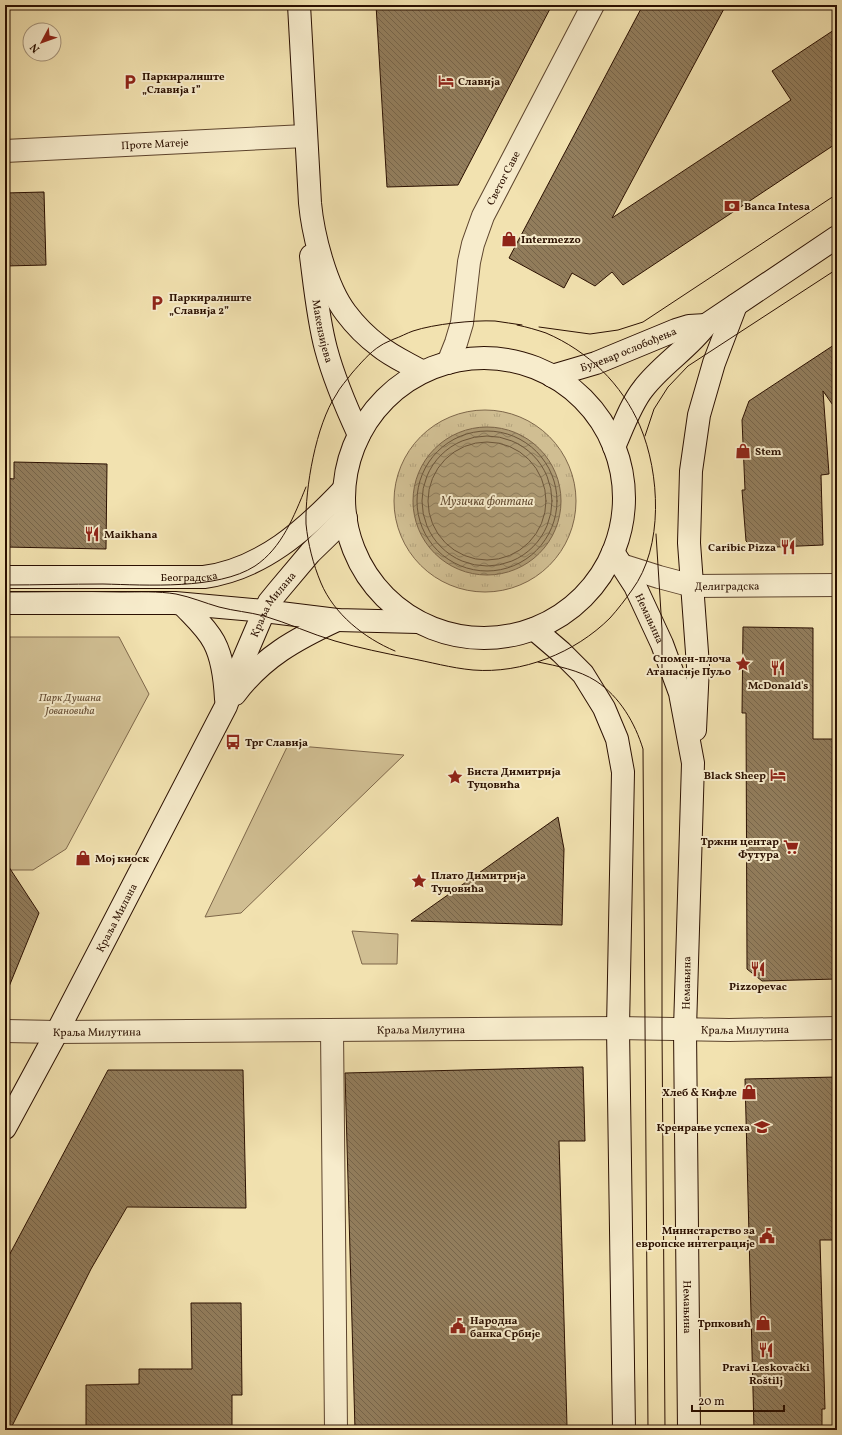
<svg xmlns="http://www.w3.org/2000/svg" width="842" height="1435" font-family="Vollkorn,serif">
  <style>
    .grass { fill: url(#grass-tufts); stroke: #7e674a }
    .green { fill: #d0be92; stroke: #7e674a }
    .water { fill: url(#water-waves); stroke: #7a6346 }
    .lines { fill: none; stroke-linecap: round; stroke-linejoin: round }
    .shore { stroke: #6c563a; stroke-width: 1 }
    .building { fill: url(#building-back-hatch); stroke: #2b1001 }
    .street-casing { stroke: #5d442d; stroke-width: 24 }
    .secondary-casing { stroke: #2b1001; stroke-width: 24 }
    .street { stroke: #f7eccc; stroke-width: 22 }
    .secondary { stroke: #f7eccc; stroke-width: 22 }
    .tram { stroke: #2b1001; stroke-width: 1 }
    .labels { text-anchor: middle; stroke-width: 4; stroke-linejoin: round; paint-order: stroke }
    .poi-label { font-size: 11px; font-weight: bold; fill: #2b1001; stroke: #f7eccc; text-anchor: start }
    .street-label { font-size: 11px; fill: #2b1001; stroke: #f7eccc }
    .park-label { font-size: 11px; font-style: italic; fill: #654d34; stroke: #f7eccc }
    .water-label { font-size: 12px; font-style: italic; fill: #664f35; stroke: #f7eccc }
  </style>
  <defs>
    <pattern id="grass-tufts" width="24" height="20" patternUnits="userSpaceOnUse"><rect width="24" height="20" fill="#d0be92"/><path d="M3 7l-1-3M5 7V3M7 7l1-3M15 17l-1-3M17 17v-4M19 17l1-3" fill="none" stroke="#b3a27c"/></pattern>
    <pattern id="water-waves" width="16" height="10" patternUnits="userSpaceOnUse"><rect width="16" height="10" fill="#ae9b74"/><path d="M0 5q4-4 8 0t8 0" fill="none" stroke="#8e7d5d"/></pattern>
    <pattern id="building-back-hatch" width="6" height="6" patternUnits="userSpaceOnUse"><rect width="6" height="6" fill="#927d5c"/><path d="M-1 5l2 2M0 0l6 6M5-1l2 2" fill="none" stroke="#77654a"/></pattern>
  </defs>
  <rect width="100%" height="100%" fill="#f2e2b0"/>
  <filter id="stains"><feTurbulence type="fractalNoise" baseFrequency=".005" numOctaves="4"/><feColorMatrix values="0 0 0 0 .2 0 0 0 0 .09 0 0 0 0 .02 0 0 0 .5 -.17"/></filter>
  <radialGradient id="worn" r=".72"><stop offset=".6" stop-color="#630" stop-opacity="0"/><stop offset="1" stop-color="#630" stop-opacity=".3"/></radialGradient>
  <circle class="grass" cx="485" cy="501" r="91"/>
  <g class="green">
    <path d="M 5,637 L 119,637 L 149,694 L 66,849 L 33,870 L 5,870 Z"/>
    <path d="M 288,745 L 404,755 L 241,913 L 205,917 Z"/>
    <path d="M 352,931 L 398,934 L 397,964 L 362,964 Z"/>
  </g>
  <circle class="water" cx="487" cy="501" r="74"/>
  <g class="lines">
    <g class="shore">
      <circle cx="487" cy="501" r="70"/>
      <circle cx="487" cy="501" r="65"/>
      <circle cx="487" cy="501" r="59"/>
    </g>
  </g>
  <g class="building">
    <path d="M 376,5 L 552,5 L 458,185 L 387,187 Z"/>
    <path d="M 643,5 L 726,5 L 612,218 L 791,100 L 772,71 L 837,28 L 837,143 L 623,285 L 612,272 L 595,286 L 572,273 L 564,288 L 509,258 Z"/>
    <path d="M 44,192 L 46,265 L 5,266 L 5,193 Z"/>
    <path d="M 837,343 L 837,411 L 823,391 L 829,474 L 821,475 L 823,545 L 753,548 L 746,541 L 742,490 L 745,490 L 742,420 L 749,401 Z"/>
    <path d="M 14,462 L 107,464 L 106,549 L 5,547 L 5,478 L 14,479 Z"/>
    <path d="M 743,627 L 813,628 L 813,739 L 835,739 L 835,910 L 837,910 L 837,979 L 762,981 L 747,969 L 746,713 L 742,713 Z"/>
    <path d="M 558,817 L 564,849 L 562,925 L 411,921 Z"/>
    <path d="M 5,861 L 39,913 L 6,994 L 5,994 Z"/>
    <path d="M 583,1067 L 585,1141 L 559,1141 L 567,1426 L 540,1427 L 540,1430 L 355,1430 L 345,1073 Z"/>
    <path d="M 108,1070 L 243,1070 L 246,1208 L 127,1207 L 91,1269 L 10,1430 L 5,1430 L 5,1263 Z"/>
    <path d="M 837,1077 L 837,1240 L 820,1240 L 825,1409 L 822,1409 L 822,1430 L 754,1430 L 745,1079 Z"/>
    <path d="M 191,1303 L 241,1303 L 242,1395 L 232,1395 L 232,1430 L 86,1430 L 86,1385 L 139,1384 L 139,1369 L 192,1369 Z"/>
  </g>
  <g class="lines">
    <defs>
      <g id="street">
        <path id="s1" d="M 5,151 L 305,136"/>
        <path id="s2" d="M 448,363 L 456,343 L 462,323 L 469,262 L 473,244 L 483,216 L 593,5"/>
        <path id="s3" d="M 621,565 L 659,577 L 693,586 L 837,585"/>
        <path d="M 332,1030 L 336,1430"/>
        <path id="s4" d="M 5,1031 L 57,1032 L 618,1028 L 729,1030 L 837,1028"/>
      </g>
      <g id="secondary">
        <path d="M 299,5 L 310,203 C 313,235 326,287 346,313 C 355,325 367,337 379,346 C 391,356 407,363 421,371"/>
        <path id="s5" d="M 311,256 C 315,287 318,319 326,349 C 334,379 346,407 359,435"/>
        <circle cx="484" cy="498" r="140"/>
        <path id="s6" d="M 552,376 L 596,363 L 676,330 L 689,326 L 706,325"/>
        <path d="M 614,447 C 622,429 631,404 643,389 C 661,365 688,349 706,325 L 837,237"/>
        <path id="s7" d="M 613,552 L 635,586 L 662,644 L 680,693 L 693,763 L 685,1029 L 689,1430"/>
        <path id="s8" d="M 5,577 L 204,577 C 262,569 305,530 343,490"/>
        <path d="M 5,603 L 175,603 L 264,611 L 337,620 L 418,622"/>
        <path d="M 182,604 C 193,616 206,627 214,642 C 223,659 225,680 226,699"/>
        <path d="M 534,629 L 561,652 L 583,674 L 604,708 L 617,739 L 623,772 L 618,1028 L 624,1430"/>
        <path d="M 235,694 C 263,657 296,639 337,620"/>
        <path d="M 695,730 L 698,666 L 689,543 L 691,471 L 699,415 L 714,363 L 736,305"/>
        <path id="s9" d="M 5,1128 L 57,1032 L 226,706 L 241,665 L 262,616 L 269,602 L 278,591 L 310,553 L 346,518"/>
      </g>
    </defs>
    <use href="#street" class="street-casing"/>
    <use href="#secondary" class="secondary-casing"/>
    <use href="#street" class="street"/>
    <use href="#secondary" class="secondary"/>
    <g class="tram">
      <path d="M 539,327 L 590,334 L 618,330 L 643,322 L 837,194"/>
      <path d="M 645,436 L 654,409 L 668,387 L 688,366 L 837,269"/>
      <path d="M 656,534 L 662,629 L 662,1029 L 665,1430"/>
      <path d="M 5,585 C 38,585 70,584 103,584 C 146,585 218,590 255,566 C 282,548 294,516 306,487"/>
      <path d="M 5,592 C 44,592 82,591 121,592 C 139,592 158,591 176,594 C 191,597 205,603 219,607 C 234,611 249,612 264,616 C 288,623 311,634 335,641 C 359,648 384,653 409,658 C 430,662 451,668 473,670 C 522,674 575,653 610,618 C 618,609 625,600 632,590 C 664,547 660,473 640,426 C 622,384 588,351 546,333 C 537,330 527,327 517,325"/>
      <path d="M 395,651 C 364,638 334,614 321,583 C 313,564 308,544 306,524 C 305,488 316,425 336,395 C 340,387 347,380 352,373 C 360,364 370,352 380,346 C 384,343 390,341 394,339 C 400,337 407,333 413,331 C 434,324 473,320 495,321 C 504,322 513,324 522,325"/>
      <path d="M 538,662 C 557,666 579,670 596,681 C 620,697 635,723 643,749 L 648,1430"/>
    </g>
  </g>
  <defs>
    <symbol id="hotel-bare" viewBox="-9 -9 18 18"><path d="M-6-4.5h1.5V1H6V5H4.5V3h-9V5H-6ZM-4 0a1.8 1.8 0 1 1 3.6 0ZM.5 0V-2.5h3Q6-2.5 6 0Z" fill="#8f2418" stroke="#f7eccc" stroke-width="2.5" paint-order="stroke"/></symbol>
    <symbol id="parking-bare" viewBox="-9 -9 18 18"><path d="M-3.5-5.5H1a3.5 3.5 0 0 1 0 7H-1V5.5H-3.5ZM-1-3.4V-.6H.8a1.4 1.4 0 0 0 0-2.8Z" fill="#8f2418" stroke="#f7eccc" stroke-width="2.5" paint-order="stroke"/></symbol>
    <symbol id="bank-bare" viewBox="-9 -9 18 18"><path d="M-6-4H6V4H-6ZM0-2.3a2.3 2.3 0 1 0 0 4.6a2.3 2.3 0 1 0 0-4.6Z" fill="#8f2418" stroke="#f7eccc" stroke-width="2.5" paint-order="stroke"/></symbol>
    <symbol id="shop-bare" viewBox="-9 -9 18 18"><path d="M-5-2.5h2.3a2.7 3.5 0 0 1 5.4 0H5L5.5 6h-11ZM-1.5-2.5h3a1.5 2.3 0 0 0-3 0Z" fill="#8f2418" stroke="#f7eccc" stroke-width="2.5" paint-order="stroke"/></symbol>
    <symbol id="restaurant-bare" viewBox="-9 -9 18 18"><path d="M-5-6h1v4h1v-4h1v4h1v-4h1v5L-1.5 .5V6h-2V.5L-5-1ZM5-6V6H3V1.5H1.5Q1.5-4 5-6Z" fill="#8f2418" stroke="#f7eccc" stroke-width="2.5" paint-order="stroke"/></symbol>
    <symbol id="sight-bare" viewBox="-9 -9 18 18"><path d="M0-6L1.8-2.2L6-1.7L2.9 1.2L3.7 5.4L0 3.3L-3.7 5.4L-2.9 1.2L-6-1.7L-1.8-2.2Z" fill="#8f2418" stroke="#f7eccc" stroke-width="2.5" paint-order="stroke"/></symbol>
    <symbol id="bus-bare" viewBox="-9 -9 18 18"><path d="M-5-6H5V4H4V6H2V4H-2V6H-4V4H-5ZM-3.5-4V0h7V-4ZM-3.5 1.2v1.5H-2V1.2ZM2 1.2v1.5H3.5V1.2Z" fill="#8f2418" stroke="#f7eccc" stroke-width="2.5" paint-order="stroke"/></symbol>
    <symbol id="supermarket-bare" viewBox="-9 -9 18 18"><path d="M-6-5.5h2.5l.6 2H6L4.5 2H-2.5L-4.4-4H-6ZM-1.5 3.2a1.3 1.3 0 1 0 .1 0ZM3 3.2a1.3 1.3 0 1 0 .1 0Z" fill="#8f2418" stroke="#f7eccc" stroke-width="2.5" paint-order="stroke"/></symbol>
    <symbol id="school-bare" viewBox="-9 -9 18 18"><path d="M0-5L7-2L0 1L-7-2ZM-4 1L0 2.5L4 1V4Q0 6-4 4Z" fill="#8f2418" stroke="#f7eccc" stroke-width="2.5" paint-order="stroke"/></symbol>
    <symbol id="civic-bare" viewBox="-9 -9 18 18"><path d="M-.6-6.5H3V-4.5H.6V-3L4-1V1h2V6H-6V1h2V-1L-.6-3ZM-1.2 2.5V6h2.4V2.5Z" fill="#8f2418" stroke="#f7eccc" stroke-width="2.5" paint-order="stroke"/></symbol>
  </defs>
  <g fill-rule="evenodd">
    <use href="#hotel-bare" x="435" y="70" width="22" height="22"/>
    <use href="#parking-bare" x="119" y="71" width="22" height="22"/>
    <use href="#bank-bare" x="721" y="195" width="22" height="22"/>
    <use href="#shop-bare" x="498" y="228" width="22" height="22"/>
    <use href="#parking-bare" x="146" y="292" width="22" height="22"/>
    <use href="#shop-bare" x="732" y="440" width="22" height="22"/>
    <use href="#restaurant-bare" x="81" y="523" width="22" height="22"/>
    <use href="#restaurant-bare" x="777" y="536" width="22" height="22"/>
    <use href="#sight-bare" x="732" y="653" width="22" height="22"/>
    <use href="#restaurant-bare" x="767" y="657" width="22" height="22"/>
    <use href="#bus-bare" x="222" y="731" width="22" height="22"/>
    <use href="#hotel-bare" x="767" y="764" width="22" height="22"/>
    <use href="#sight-bare" x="444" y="766" width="22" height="22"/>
    <use href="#supermarket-bare" x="780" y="836" width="22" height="22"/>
    <use href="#shop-bare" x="72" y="847" width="22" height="22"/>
    <use href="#sight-bare" x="408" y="870" width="22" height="22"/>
    <use href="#restaurant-bare" x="747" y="958" width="22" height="22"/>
    <use href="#shop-bare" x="738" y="1081" width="22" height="22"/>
    <use href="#school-bare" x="751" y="1116" width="22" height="22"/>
    <use href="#civic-bare" x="756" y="1225" width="22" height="22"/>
    <use href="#shop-bare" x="752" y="1312" width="22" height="22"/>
    <use href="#civic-bare" x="447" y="1315" width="22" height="22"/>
    <use href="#restaurant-bare" x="755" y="1339" width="22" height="22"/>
  </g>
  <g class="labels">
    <g class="poi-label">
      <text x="142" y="80">Паркиралиште<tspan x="142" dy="13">„Славија 1”</tspan></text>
      <text x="458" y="85">Славија</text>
      <text x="744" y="210">Banca Intesa</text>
      <text x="521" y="243">Intermezzo</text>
      <text x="169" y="301">Паркиралиште<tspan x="169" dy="13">„Славија 2”</tspan></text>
      <text x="755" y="455">Stem</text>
      <text x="104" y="538">Maikhana</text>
      <text x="776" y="551" text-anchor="end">Caribic Pizza</text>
      <text x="731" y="662" text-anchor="end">Спомен-плоча<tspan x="731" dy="13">Атанасије Пуљо</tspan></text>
      <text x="778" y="689" text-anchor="middle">McDonald's</text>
      <text x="245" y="746">Трг Славија</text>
      <text x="467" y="775">Биста Димитрија<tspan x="467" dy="13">Туцовића</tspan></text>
      <text x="766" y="779" text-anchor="end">Black Sheep</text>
      <text x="779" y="845" text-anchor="end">Тржни центар<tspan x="779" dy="13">Футура</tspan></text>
      <text x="95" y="862">Мој киоск</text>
      <text x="431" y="879">Плато Димитрија<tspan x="431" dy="13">Туцовића</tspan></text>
      <text x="758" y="990" text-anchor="middle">Pizzopevac</text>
      <text x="737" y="1096" text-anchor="end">Хлеб &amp; Кифле</text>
      <text x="750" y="1131" text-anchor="end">Креирање успеха</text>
      <text x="755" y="1234" text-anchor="end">Министарство за<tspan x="755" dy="13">европске интеграције</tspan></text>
      <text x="470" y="1324">Народна<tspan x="470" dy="13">банка Србије</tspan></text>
      <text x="751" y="1327" text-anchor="end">Трпковић</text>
      <text x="766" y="1371" text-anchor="middle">Pravi Leskovački<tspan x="766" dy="13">Roštilj</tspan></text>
    </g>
    <g class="street-label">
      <text dy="4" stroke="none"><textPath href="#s1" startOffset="150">Проте Матеје</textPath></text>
      <text dy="4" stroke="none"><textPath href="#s2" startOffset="195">Светог Саве</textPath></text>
      <text dy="4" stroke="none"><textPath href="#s5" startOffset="76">Макензијева</textPath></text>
      <text dy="4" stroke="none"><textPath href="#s6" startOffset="81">Булевар ослобођења</textPath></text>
      <text dy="4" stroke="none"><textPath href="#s8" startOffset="184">Београдска</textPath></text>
      <text dy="4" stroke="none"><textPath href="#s3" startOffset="109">Делиградска</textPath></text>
      <text dy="4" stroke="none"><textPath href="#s9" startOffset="589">Краља Милана</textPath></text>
      <text dy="4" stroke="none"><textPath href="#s7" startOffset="76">Немањина</textPath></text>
      <text dy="4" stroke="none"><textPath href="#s9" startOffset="238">Краља Милана</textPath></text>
      <text transform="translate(686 983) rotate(-89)" y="4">Немањина</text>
      <text dy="4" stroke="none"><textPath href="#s4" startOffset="416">Краља Милутина</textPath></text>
      <text dy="4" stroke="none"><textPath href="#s4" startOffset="740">Краља Милутина</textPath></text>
      <text dy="4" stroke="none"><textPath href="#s4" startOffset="92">Краља Милутина</textPath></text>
      <text dy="4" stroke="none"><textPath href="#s7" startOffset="772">Немањина</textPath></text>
    </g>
    <g class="park-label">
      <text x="70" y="701">Парк Душана<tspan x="70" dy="13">Јовановића</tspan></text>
    </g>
    <g class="water-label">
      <text x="487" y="505">Музичка фонтана</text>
    </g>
  </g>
  <rect width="842" height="1435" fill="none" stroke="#f2e2b0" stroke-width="20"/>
  <rect x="6" y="6" width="830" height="1423" fill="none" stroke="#2b1001" stroke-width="2"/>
  <rect x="10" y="10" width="822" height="1415" fill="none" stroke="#2b1001"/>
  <g transform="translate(42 42) rotate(229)"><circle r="19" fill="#f7eccc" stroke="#a5947b"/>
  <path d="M0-3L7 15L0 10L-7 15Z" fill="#8f2418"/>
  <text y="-6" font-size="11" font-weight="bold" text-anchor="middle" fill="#2b1001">N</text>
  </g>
  <path d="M692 1405v6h92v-6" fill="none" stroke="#2b1001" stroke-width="2"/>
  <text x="698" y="1405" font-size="12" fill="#2b1001" stroke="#f7eccc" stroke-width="3" paint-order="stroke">20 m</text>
  <rect width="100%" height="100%" filter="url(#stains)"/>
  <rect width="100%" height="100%" fill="url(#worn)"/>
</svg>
